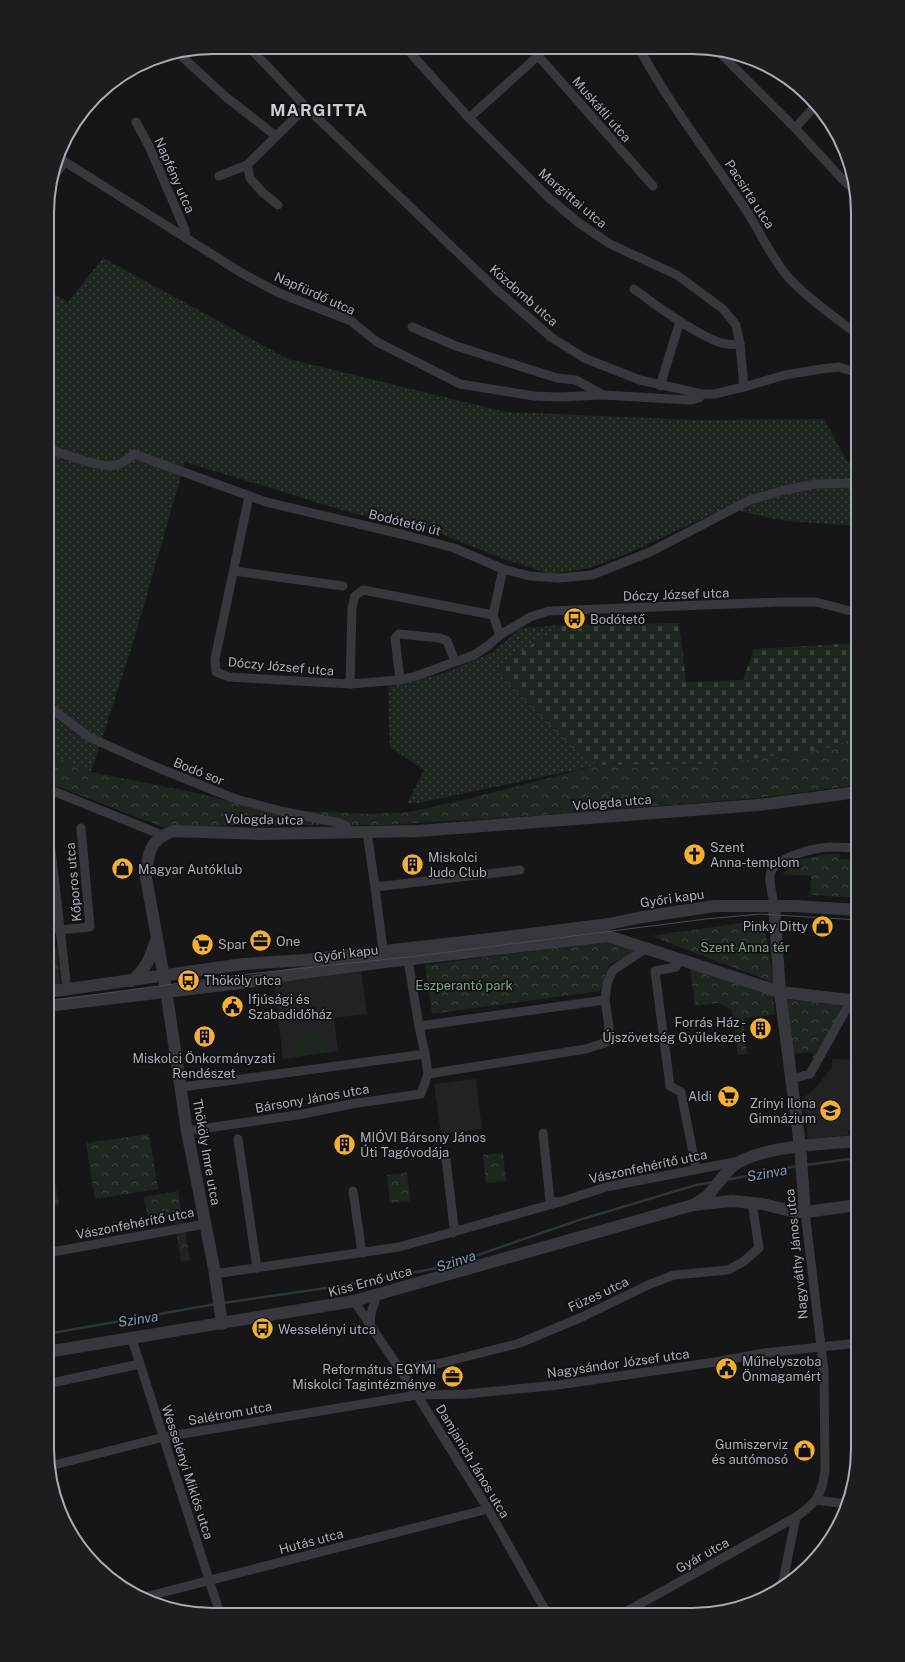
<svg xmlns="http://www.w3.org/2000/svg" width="905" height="1662" font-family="'Public Sans',sans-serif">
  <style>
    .built { fill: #222225 }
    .grass { fill: url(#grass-dots) }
    .cemetery { fill: url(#cemetery-stones) }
    .park { fill: url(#park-crowns) }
    .garden { fill: #1e261f }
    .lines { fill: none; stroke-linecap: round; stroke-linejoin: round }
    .stream { stroke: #2c353c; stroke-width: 2.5 }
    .minor { stroke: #37383d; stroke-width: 9 }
    .tertiary { stroke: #37383d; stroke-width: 12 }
    .tram { stroke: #4a4c52; stroke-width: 1 }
    .labels { text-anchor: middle; stroke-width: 3.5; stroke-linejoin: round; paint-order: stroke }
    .street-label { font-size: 13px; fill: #a8adb8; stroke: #111113 }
    .poi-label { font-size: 13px; fill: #a8adb8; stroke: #111113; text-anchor: start }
    .park-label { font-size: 13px; fill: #7fa381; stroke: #111113 }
    .water-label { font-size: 14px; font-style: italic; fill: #7f9bb3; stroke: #111113 }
    .district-label { font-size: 17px; font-weight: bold; letter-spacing: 1px; fill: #c9ccd4; stroke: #111113 }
    .rim { fill: none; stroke: #a8adb8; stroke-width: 2 }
  </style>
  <defs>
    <pattern id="grass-dots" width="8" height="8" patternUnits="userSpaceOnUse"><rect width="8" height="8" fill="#1e261f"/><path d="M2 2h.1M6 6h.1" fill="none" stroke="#3c433d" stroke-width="1.8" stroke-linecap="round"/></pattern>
    <pattern id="cemetery-stones" width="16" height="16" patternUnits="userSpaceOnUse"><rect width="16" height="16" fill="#1e261f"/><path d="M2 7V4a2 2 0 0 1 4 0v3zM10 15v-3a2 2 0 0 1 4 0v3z" fill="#3c433d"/></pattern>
    <pattern id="park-crowns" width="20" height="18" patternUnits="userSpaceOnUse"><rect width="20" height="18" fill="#1e261f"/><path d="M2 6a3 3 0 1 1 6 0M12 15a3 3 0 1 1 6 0" fill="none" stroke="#3c433d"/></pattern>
  </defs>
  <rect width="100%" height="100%" fill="#161618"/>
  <g class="built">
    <path d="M 361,971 L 367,1014 L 334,1018 L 338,1051 L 283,1059 L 274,983 Z"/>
    <path d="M 832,1059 L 858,1060 L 858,1123 L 853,1121 L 847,1135 L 808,1139 L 803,1098 L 815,1089 L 832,1067 Z"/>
    <path d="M 476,1079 L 482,1129 L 441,1134 L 434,1084 Z"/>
  </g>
  <g class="grass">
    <path d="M 103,258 L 288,359 L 506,412 L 696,420 L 824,419 L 848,463 L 858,464 L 858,526 L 786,521 L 725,508 L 629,553 L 590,568 L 550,574 L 501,558 L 436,532 L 352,513 L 185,462 L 133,643 L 91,772 L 48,754 L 48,290 L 68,302 Z"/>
    <path d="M 561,625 L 495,669 L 575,750 L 599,765 L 418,803 L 407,803 L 424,770 L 390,747 L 388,687 L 442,674 L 493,652 L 521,628 Z"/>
  </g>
  <path class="cemetery" d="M 679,623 L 686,682 L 743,680 L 754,649 L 843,644 L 858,642 L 858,737 L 824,749 L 715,764 L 599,765 L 575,750 L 495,669 L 561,625 Z"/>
  <g class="park">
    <path d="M 858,737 L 858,785 L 758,798 L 545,815 L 383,825 L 235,825 L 168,829 L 48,783 L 48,754 L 91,772 L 192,792 L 259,809 L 369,814 L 410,812 L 467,799 L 599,765 L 715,764 L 824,749 Z"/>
    <path d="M 827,854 L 840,854 L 840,859 L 858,860 L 858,898 L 810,895 L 811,876 L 782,874 L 801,859 Z"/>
    <path d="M 763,920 L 774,983 L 651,936 Z"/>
    <path d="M 611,941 L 637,951 L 609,965 L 600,991 L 432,1014 L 425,965 Z"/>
    <path d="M 57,949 L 61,991 L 48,992 L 48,950 Z"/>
    <path d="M 690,968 L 773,994 L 775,1015 L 743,1018 L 747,1054 L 738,1055 L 732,1010 L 718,1003 L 695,1006 Z"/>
    <path d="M 786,999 L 846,1005 L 814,1061 L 812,1052 L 793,1054 Z"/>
    <path d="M 149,1134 L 158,1189 L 95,1199 L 86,1143 Z"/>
    <path d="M 50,1152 L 59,1205 L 47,1207 L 47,1153 Z"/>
    <path d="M 503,1153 L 506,1181 L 486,1183 L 483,1155 Z"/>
    <path d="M 407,1173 L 410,1201 L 390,1203 L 387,1175 Z"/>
    <path d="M 178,1191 L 190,1260 L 181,1261 L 174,1218 L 149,1222 L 144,1197 Z"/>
  </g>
  <path class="garden" d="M 327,1033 L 329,1052 L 295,1056 L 292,1038 Z"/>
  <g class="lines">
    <g class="stream">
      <path d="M 805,1165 L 858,1158"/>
      <path d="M 726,1180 L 798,1166"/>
      <path d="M 223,1303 L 340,1286 L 443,1267 L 579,1220 L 696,1185 L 714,1182"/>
      <path d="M 47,1334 L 216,1304"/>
    </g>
    <g class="minor">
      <path d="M 249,47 L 306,107 L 498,291 L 551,337 L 584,358 L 640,380 L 702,394 L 714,394 L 744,387 L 785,375 L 821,369 L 839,367 L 858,373"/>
      <path d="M 406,48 L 469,118 L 548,197 L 579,223 L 610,244 L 677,275 L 723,309 L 736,325 L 740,344 L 744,387"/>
      <path d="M 532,49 L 653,186"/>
      <path d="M 640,50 C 670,105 709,155 744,207 C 759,229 770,256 788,277 C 808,299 835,317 858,335"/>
      <path d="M 717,50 L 795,128 L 845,182 L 854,189"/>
      <path d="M 179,54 L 226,97 L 276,136"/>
      <path d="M 469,118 L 538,56"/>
      <path d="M 136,122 L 149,146 L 185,230 L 186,238"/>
      <path d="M 795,128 L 816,105"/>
      <path d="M 59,158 L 240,272 L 279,293 L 351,321 L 377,342 L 460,384 L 534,396 L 558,397 L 603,395 L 690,400 L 699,398 L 702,394"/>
      <path d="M 247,165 L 250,178 L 262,192 L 278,205"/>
      <path d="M 219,176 L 247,165 L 306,107"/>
      <path d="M 53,177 L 64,163"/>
      <path d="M 634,289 C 652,303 706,342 727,344 C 731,345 736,344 740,344"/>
      <path d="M 412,327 L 456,346 L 557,378 L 576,380 L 603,395"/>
      <path d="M 660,386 L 680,321"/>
      <path d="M 48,449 C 65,454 99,468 115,465 C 123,464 128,459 134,454 L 266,502 L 405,535 L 454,548 L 503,569 L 530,576 L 559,578 L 592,575 L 650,552 L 750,500 L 785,490 L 815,484 L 858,483"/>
      <path d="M 249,496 L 215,659 L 216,672 L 229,677 L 350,684 L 400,680 L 416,676 L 474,655 L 489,645 L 500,635 L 530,617 L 549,611 L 780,602 L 816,602 L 858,613"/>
      <path d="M 234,571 L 343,586"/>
      <path d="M 500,635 L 493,615 L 503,569"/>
      <path d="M 400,680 L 395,638 L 399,634 L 440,638 L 447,641 L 455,661"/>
      <path d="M 350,684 L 352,608 L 355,596 L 363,590 L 493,615"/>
      <path d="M 48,706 L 89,737 L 156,767 L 213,790 L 236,799 L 281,811 L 340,823 L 346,826 L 349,833"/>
      <path d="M 48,789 L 162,835"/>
      <path d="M 48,823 L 67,990"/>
      <path d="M 367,832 L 375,887"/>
      <path d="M 774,905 C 773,896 769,884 770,875 C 773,857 815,848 830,847 C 839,847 849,848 858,848"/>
      <path d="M 59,930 L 90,927 L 81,828"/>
      <path d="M 407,954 L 419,1026"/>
      <path d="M 384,957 L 375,887 L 520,870"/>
      <path d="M 679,959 L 676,967 L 655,971 L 670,1086 L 681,1092 L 696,1168"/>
      <path d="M 425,1054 L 428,1074"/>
      <path d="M 791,1079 L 810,1074 L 858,988"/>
      <path d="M 182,1087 L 425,1054 L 419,1026 L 605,1000"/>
      <path d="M 187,1131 L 303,1114 L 351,1104 L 421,1094 L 428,1074 L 586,1049 L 607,1042 L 609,1027 L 605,1000 L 607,983 L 613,970 L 647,948"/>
      <path d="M 543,1133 L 550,1201 L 560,1202"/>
      <path d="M 238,1139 L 257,1268"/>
      <path d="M 446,1159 L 454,1227 L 453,1233"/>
      <path d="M 353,1191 L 362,1253"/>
      <path d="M 47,1253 L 205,1224"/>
      <path d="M 214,1274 L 399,1247 L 560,1202 L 606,1187 L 740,1161"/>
      <path d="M 354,1301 L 417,1395 L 488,1509 L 548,1615"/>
      <path d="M 370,1325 L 371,1313 L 377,1295"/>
      <path d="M 132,1339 L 220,1614"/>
      <path d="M 400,1370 L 441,1363 L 520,1343 L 582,1317 L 648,1285 L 674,1275 L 728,1270 L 743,1262 L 759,1248 L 752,1203"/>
      <path d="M 47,1384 L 140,1364"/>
      <path d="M 50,1466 L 164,1437 L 417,1395 L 466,1394 L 558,1385 L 715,1362 L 764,1353 L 858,1343"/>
      <path d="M 816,1500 L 847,1504"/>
      <path d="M 782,1586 L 796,1517"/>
      <path d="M 141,1598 L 488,1509"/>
      <path d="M 620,1615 L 796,1517 C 817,1502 821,1497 825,1471 L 824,1371 L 805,1212"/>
    </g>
    <g class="tertiary">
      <path d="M 774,905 L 780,992 L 800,1146 L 805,1212"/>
      <path d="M 131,981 C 147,969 150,958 156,940"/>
      <path d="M 48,992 L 243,964 L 306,960 L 498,938 L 609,924 L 642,917 L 715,906 L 795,906 L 858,910"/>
      <path d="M 47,1006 L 249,982 L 294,974 L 385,962 L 608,936 L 780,992 L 858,1001"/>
      <path d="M 694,1205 C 698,1202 703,1199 707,1196 C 716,1187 723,1175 733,1166 C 759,1146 825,1144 858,1141"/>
      <path d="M 222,1324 L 214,1268 L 187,1131 L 165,983 L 146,877 C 148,853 149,840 173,831 L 262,834 L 418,831 L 758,805 L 858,792"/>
      <path d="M 47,1352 L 354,1301 L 693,1205 L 732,1201 L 763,1204 L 795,1212 L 805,1212 L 858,1205"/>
    </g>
    <path class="tram" d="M 47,1001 L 249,974 L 417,956 L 706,919 L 760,914 L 858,920"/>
  </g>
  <defs>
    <symbol id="bus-disc" viewBox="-11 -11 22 22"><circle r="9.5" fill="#f2b134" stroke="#111113"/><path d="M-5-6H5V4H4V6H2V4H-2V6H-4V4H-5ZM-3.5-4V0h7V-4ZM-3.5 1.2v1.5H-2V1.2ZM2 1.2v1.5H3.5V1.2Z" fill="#111"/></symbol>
    <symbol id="church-disc" viewBox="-11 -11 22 22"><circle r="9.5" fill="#f2b134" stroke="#111113"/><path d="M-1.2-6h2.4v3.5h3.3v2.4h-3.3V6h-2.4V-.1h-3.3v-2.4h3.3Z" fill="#111"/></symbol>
    <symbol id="building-disc" viewBox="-11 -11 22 22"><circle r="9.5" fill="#f2b134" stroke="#111113"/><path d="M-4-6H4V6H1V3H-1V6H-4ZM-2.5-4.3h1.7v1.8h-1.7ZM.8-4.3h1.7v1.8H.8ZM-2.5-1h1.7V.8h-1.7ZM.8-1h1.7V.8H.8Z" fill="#111"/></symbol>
    <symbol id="shop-disc" viewBox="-11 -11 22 22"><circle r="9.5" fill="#f2b134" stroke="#111113"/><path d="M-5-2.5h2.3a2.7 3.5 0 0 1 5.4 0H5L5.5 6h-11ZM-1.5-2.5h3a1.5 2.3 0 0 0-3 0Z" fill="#111"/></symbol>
    <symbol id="office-disc" viewBox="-11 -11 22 22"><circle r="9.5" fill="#f2b134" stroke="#111113"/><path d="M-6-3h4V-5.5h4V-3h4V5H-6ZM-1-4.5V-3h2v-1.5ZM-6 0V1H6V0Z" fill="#111"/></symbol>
    <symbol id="supermarket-disc" viewBox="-11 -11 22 22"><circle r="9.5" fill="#f2b134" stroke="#111113"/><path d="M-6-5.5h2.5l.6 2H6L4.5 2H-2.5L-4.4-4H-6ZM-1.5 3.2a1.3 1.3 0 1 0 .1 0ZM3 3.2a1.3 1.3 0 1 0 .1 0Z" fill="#111"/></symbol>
    <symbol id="civic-disc" viewBox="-11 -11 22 22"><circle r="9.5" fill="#f2b134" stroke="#111113"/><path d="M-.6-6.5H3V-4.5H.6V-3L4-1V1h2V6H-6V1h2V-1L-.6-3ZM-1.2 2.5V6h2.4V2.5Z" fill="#111"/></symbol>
    <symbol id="school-disc" viewBox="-11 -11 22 22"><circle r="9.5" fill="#f2b134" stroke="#111113"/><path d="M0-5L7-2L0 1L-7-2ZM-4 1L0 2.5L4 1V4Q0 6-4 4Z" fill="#111"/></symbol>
  </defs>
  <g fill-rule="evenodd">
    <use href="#bus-disc" x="562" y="606" width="25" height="25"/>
    <use href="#church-disc" x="682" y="842" width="25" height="25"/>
    <use href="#building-disc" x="400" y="852" width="25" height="25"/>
    <use href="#shop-disc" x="110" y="856" width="25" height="25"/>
    <use href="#shop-disc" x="810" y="914" width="25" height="25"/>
    <use href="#office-disc" x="248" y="928" width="25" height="25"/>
    <use href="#supermarket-disc" x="190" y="932" width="25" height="25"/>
    <use href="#bus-disc" x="176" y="968" width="25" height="25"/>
    <use href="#civic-disc" x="220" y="994" width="25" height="25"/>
    <use href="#building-disc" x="748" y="1016" width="25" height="25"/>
    <use href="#building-disc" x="192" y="1024" width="25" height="25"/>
    <use href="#supermarket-disc" x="716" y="1084" width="25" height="25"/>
    <use href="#school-disc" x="818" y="1098" width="25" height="25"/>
    <use href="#building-disc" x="332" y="1132" width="25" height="25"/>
    <use href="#bus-disc" x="250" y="1316" width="25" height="25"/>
    <use href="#civic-disc" x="714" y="1356" width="25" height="25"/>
    <use href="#office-disc" x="440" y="1364" width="25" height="25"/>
    <use href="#shop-disc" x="792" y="1438" width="25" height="25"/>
  </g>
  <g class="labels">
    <g class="street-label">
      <text transform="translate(602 109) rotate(49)" y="5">Muskátli utca</text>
      <text transform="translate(175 175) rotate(66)" y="5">Napfény utca</text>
      <text transform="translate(750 194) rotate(57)" y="5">Pacsirta utca</text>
      <text transform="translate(573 198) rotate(40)" y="5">Margittai utca</text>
      <text transform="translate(315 293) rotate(24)" y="5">Napfürdő utca</text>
      <text transform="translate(524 295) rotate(41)" y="5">Közdomb utca</text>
      <text transform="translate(405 522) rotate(14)" y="5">Bodótetői út</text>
      <text transform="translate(676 594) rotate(-2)" y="5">Dóczy József utca</text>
      <text transform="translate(281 666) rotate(5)" y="5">Dóczy József utca</text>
      <text transform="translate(199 771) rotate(22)" y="5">Bodó sor</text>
      <text transform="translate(612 802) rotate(-5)" y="5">Vologda utca</text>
      <text transform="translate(264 819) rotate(1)" y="5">Vologda utca</text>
      <text transform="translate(73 882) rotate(-95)" y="5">Kőporos utca</text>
      <text transform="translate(672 898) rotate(-8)" y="5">Győri kapu</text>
      <text transform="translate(346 953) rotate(-7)" y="5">Győri kapu</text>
      <text transform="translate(312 1098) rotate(-10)" y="5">Bársony János utca</text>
      <text transform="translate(207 1152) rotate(80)" y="5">Thököly Imre utca</text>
      <text transform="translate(648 1166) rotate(-12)" y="5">Vászonfehérítő utca</text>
      <text transform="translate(135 1223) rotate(-11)" y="5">Vászonfehérítő utca</text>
      <text transform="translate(796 1254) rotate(-96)" y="5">Nagyváthy János utca</text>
      <text transform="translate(370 1281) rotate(-15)" y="5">Kiss Ernő utca</text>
      <text transform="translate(598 1294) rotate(-25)" y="5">Füzes utca</text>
      <text transform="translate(618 1363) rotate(-8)" y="5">Nagysándor József utca</text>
      <text transform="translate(230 1413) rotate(-10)" y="5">Salétrom utca</text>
      <text transform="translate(473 1461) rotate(59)" y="5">Damjanich János utca</text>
      <text transform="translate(188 1472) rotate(72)" y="5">Wesselényi Miklós utca</text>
      <text transform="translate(311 1541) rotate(-15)" y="5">Hutás utca</text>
      <text transform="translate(702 1555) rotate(-29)" y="5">Gyár utca</text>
    </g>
    <g class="poi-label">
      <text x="590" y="624">Bodótető</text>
      <text x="710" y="852">Szent<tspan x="710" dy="15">Anna-templom</tspan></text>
      <text x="428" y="862">Miskolci<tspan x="428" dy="15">Judo Club</tspan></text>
      <text x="138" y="874">Magyar Autóklub</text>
      <text x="808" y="931" text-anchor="end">Pinky Ditty</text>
      <text x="276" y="946">One</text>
      <text x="218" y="949">Spar</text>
      <text x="204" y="985">Thököly utca</text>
      <text x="248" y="1004">Ifjúsági és<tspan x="248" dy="15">Szabadidőház</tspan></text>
      <text x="746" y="1027" text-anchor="end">Forrás Ház -<tspan x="746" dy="15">Újszövetség Gyülekezet</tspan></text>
      <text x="204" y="1063" text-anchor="middle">Miskolci Önkormányzati<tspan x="204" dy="15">Rendészet</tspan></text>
      <text x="712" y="1101" text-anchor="end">Aldi</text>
      <text x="816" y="1108" text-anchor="end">Zrínyi Ilona<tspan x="816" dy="15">Gimnázium</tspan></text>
      <text x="360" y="1142">MIÓVI Bársony János<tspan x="360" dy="15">Úti Tagóvodája</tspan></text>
      <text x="278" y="1334">Wesselényi utca</text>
      <text x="742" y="1366">Műhelyszoba<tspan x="742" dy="15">Önmagamért</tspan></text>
      <text x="436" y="1374" text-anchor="end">Református EGYMI<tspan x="436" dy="15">Miskolci Tagintézménye</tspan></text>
      <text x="788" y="1449" text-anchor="end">Gumiszerviz<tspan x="788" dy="15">és autómosó</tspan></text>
    </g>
    <g class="park-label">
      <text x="745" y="952">Szent Anna tér</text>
      <text x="464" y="990">Eszperantó park</text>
    </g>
    <g class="water-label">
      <text transform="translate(767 1173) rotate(-10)" y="5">Szinva</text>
      <text transform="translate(456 1261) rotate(-18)" y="5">Szinva</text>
      <text transform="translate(138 1319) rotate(-9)" y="5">Szinva</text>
    </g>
    <g class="district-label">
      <text x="319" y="116">MARGITTA</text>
    </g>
  </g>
  <path d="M0 0H905V1662H0ZM213 54H692A159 159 0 0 1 851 213V1449A159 159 0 0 1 692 1608H213A159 159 0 0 1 54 1449V213A159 159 0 0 1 213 54Z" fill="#1d1d20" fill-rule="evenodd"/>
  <path class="rim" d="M213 54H692A159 159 0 0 1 851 213V1449A159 159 0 0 1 692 1608H213A159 159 0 0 1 54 1449V213A159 159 0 0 1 213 54Z"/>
</svg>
